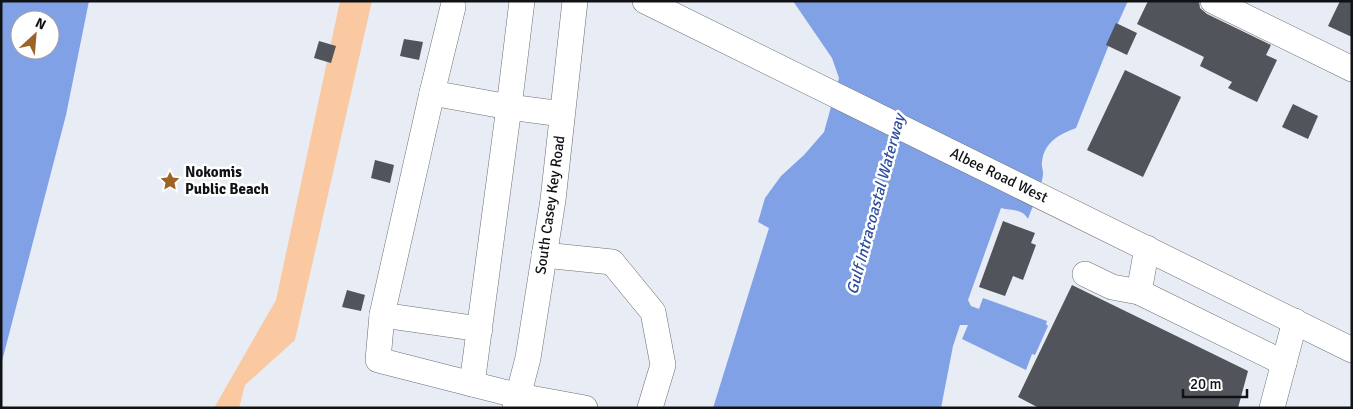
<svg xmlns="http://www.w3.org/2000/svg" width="1353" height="409" font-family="Signika,sans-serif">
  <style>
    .green { fill: #fac9a1 }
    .water { fill: #81a1e6; fill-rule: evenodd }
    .building { fill: #51545a }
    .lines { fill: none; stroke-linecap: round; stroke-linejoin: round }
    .minor-casing { stroke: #6b6e74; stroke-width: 26 }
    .minor { stroke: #fff; stroke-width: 25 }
    .labels { text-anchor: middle; stroke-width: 5; stroke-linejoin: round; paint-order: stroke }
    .poi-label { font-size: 15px; font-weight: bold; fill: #111215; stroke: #fff; text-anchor: start }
    .street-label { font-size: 15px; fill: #111215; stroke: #fff }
    .water-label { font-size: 16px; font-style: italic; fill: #2d4d9f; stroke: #fff }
  </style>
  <rect width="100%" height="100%" fill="#e8ecf4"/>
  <path class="green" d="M 340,1 L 372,1 L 295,340 L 245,385 L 239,408 L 214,408 L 276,300 Z"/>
  <g class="water">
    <path d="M 1,1 L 89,1 L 66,115 L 1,365 ZM 20,20 L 50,20 L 50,50 L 20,50 Z"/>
    <path d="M 793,1 L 1128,1 L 1114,32 L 1076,128 C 1060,134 1044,142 1042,162 C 1041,166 1043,169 1043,173 C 1043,184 1032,208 1028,219 C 1022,208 1011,211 1001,208 L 968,300 L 971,306 L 979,309 L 983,298 L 1047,321 L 1046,324 L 1048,326 L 1035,355 L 1032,354 L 1026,370 L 962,339 L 968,325 L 960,325 L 953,346 L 941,408 L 713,408 L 769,228 L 758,222 L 765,198 L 781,176 L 804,155 L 824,132 L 839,78 L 832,58 Z"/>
  </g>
  <g class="building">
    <path d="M 1148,1 L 1199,1 L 1200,8 L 1207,14 L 1271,45 L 1266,55 L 1277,60 L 1257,102 L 1228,88 L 1232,82 L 1200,66 L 1204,57 L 1137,24 Z"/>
    <path d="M 1340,1 L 1352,1 L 1352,37 L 1328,26 Z"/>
    <path d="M 1116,23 L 1137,33 L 1127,55 L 1106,45 Z"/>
    <path d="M 404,39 L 423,42 L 419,60 L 400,56 Z"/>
    <path d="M 319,41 L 336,46 L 331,63 L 314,58 Z"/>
    <path d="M 1125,70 L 1181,97 L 1143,177 L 1087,150 Z"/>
    <path d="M 1293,104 L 1318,116 L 1308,139 L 1282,127 Z"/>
    <path d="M 375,160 L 394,165 L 390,183 L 371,178 Z"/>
    <path d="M 1003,221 L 1035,233 L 1031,243 L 1036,245 L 1023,280 L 1013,276 L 1005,296 L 979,287 Z"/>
    <path d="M 1072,285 L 1248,371 L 1238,408 L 1039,408 L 1018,397 Z"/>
    <path d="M 347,290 L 365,295 L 361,311 L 342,307 Z"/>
  </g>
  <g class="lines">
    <defs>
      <g id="minor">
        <path d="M 645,1 L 1352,350"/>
        <path d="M 1213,1 L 1352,69"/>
        <path d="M 432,93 L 453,7"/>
        <path d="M 562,114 L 509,107 L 472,384 L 519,396 L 585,408"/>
        <path d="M 544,255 L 612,262 L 653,312 L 663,365 L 650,408"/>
        <path d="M 1085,274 L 1112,287 L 1139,292 L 1284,363"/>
        <path d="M 1139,292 L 1147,248"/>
        <path d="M 382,315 L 378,360 L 472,384"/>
        <path d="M 480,329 L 382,315 L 432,93 L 509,107 L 522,1"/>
        <path d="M 515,408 L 528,358 L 553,200 L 575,1"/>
        <path d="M 1272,408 L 1295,321"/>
      </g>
    </defs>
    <use href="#minor" class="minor-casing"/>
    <use href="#minor" class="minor"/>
  </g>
  <defs>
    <symbol id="sight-bare" viewBox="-9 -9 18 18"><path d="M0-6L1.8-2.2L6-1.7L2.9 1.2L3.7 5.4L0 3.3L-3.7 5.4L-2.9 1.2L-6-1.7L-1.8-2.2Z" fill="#9e6126" stroke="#fff" stroke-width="2.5" paint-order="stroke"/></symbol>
  </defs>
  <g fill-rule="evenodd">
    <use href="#sight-bare" x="156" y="167" width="28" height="28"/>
  </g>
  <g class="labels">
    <g class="poi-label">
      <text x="185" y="177">Nokomis<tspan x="185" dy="17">Public Beach</tspan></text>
    </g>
    <g class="street-label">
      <text transform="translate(999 175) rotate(26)" y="5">Albee Road West</text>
      <text transform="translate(550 205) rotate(-82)" y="5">South Casey Key Road</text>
    </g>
    <g class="water-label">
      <text transform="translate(875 204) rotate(-75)" y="6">Gulf Intracoastal Waterway</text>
    </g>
  </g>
  <rect width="1353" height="409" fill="none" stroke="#111215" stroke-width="5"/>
  <g transform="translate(35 35) rotate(26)"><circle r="24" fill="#ffffff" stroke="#a0a0a1"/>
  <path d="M0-4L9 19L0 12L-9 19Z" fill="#9e6126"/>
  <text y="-8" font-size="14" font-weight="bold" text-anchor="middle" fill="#111215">N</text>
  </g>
  <path d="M1183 389v8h64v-8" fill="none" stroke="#111215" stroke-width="2.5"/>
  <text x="1190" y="389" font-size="15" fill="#111215" stroke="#ffffff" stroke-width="4" paint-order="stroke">20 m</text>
</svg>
